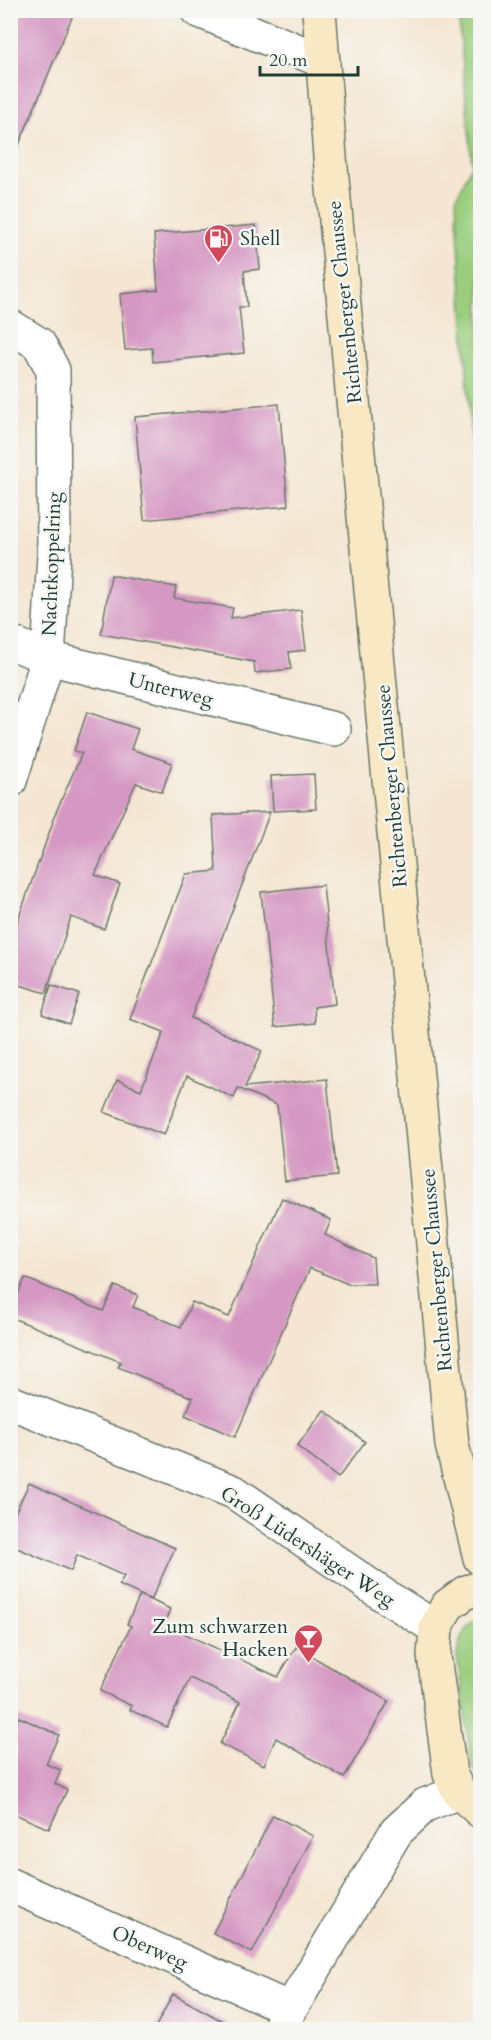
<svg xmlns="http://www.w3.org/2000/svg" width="491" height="2040" font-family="Cardo,serif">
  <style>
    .green { fill: #9ace7e; stroke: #5c8659; stroke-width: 1.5 }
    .building { fill: #d598c3 }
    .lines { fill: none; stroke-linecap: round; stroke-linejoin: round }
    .street-casing { stroke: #6a786b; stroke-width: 36 }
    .secondary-casing { stroke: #6a786b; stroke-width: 36 }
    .street { stroke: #fff; stroke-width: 33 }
    .secondary { stroke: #f8e8c3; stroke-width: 33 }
    .labels { text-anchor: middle; stroke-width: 5; stroke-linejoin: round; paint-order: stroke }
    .poi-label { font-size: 20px; fill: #1f3d34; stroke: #f6f6f2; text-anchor: start }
    .street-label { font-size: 20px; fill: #1f3d34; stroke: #f6f6f2 }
  </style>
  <rect width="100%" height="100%" fill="#f6f6f2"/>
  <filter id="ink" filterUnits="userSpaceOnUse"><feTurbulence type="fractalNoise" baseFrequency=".0167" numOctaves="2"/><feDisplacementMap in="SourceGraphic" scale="12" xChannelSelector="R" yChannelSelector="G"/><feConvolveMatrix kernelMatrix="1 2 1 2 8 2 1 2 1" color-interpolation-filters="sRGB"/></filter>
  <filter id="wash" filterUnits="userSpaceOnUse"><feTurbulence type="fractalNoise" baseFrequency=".008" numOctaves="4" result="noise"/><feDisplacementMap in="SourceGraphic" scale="24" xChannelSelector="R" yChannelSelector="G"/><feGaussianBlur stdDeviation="1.35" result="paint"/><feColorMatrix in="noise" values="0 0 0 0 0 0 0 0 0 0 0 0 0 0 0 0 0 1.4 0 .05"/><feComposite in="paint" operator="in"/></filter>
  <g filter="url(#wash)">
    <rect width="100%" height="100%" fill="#f4e6d2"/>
    <g class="green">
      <path d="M 458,11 L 480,11 L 480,578 L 456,199 L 472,164 Z"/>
      <path d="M 480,1618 L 480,1778 L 472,1767 L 457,1656 C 459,1638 464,1627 480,1618 Z"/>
    </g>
    <g id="blocks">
      <g class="building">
        <path d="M 10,10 L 75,10 L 11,164 L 10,164 Z"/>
        <path d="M 256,225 L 260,269 L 244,271 L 247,307 L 239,307 L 244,353 L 153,362 L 152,348 L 125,350 L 120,294 L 158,290 L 154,234 Z"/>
        <path d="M 279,404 L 288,506 L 144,520 L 135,417 Z"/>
        <path d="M 111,575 L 176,587 L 174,598 L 233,608 L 231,618 L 301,610 L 306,650 L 289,652 L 291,669 L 255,673 L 254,662 L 101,634 Z"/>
        <path d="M 87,712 L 138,729 L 131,749 L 172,763 L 162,792 L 136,783 L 95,875 L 120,884 L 104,929 L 71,917 L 46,993 L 10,982 L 10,942 L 53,822 L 52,821 L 82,753 L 74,751 Z"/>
        <path d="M 314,774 L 316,809 L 273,811 L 271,776 Z"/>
        <path d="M 270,812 L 191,1018 L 262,1051 L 245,1087 L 327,1079 L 337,1176 L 285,1181 L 277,1105 L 238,1088 L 234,1098 L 187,1076 L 164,1135 L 104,1112 L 117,1080 L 141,1090 L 164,1032 L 130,1019 L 186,874 L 216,871 L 213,815 Z"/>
        <path d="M 323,885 L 335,1004 L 314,1007 L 315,1023 L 275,1027 L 261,892 Z"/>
        <path d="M 51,985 L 79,994 L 69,1024 L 42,1014 Z"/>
        <path d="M 282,1198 L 331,1220 L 325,1235 L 373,1258 L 375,1284 L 348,1284 L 310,1268 L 235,1437 L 185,1415 L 193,1398 L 118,1367 L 121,1362 L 10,1317 L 10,1312 L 25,1278 L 103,1311 L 115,1286 L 138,1295 L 133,1307 L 181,1327 L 192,1302 L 229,1317 Z"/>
        <path d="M 324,1410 L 365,1442 L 338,1478 L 297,1446 Z"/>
        <path d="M 29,1483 L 175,1548 L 151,1600 L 119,1585 L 124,1576 L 77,1555 L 71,1571 L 10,1545 L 10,1524 Z"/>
        <path d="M 140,1595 L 170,1609 L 164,1624 L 278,1677 L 296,1647 L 389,1701 L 344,1778 L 276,1738 L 264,1765 L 220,1744 L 240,1702 L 190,1678 L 167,1727 L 130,1710 L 132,1706 L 100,1691 L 131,1626 L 127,1624 Z"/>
        <path d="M 19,1717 L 59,1735 L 46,1764 L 61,1770 L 55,1784 L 67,1790 L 49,1829 L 10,1812 L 10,1736 Z"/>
        <path d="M 273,1815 L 313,1836 L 252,1953 L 213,1933 Z"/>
        <path d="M 173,1994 L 239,2030 L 154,2030 Z"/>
      </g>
    </g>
  </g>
  <g filter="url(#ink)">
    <use href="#blocks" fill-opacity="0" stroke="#6a786b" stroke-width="1.5"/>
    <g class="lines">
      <defs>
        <g id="street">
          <path d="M 197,10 L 323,61"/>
          <path d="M 10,326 L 39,344 L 53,370 L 54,555 L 48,658 L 10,781"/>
          <path d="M 10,642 L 48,658 L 334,729"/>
          <path d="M 10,1402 L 234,1492 L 385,1596 L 436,1628"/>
          <path d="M 10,1885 L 290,2009"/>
          <path d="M 278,2030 L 396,1832 L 425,1805 L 459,1792"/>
        </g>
        <g id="secondary">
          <path d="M 319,10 L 330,157 L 452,1445 L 480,1558"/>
          <path d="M 480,1588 L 466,1592 L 447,1606 L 436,1628 L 434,1656 L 450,1774 L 459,1792 L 480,1811"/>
        </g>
      </defs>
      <use href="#street" class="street-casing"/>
      <use href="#secondary" class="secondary-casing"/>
      <use href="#street" class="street"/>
      <use href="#secondary" class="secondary"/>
    </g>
  </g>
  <defs>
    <symbol id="fuel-pin" viewBox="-11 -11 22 30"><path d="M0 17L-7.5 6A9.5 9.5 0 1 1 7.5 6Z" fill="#d1495b" stroke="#f6f6f2"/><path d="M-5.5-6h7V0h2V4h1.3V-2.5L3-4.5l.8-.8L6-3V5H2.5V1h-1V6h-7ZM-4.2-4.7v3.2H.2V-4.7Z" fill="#fff"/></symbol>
    <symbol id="bar-pin" viewBox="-11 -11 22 30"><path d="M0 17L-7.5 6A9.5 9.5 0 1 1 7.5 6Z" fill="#d1495b" stroke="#f6f6f2"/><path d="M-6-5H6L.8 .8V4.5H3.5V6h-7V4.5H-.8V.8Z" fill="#fff"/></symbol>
  </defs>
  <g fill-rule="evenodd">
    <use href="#fuel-pin" x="202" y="222" width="33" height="45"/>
    <use href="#bar-pin" x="292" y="1622" width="33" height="45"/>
  </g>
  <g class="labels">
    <g class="poi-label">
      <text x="240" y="245">Shell</text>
      <text x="288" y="1633" text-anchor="end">Zum schwarzen<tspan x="288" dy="23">Hacken</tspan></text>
    </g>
    <g class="street-label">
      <text transform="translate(344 302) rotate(-96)" y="7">Richtenberger Chaussee</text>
      <text transform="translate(51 564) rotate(-88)" y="7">Nachtkoppelring</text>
      <text transform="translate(171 689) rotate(14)" y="7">Unterweg</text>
      <text transform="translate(391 786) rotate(-95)" y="7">Richtenberger Chaussee</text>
      <text transform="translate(436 1270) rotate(-95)" y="7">Richtenberger Chaussee</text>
      <text transform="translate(308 1546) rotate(33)" y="7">Groß Lüdershäger Weg</text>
      <text transform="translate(150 1947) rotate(24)" y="7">Oberweg</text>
    </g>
  </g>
  <rect width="491" height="2040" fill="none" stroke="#f6f6f2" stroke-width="36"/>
  <path d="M260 66v9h98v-9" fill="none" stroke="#1f3d34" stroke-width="3"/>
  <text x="269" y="66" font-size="18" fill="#1f3d34" stroke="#f6f6f2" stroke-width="4.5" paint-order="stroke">20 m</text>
</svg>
